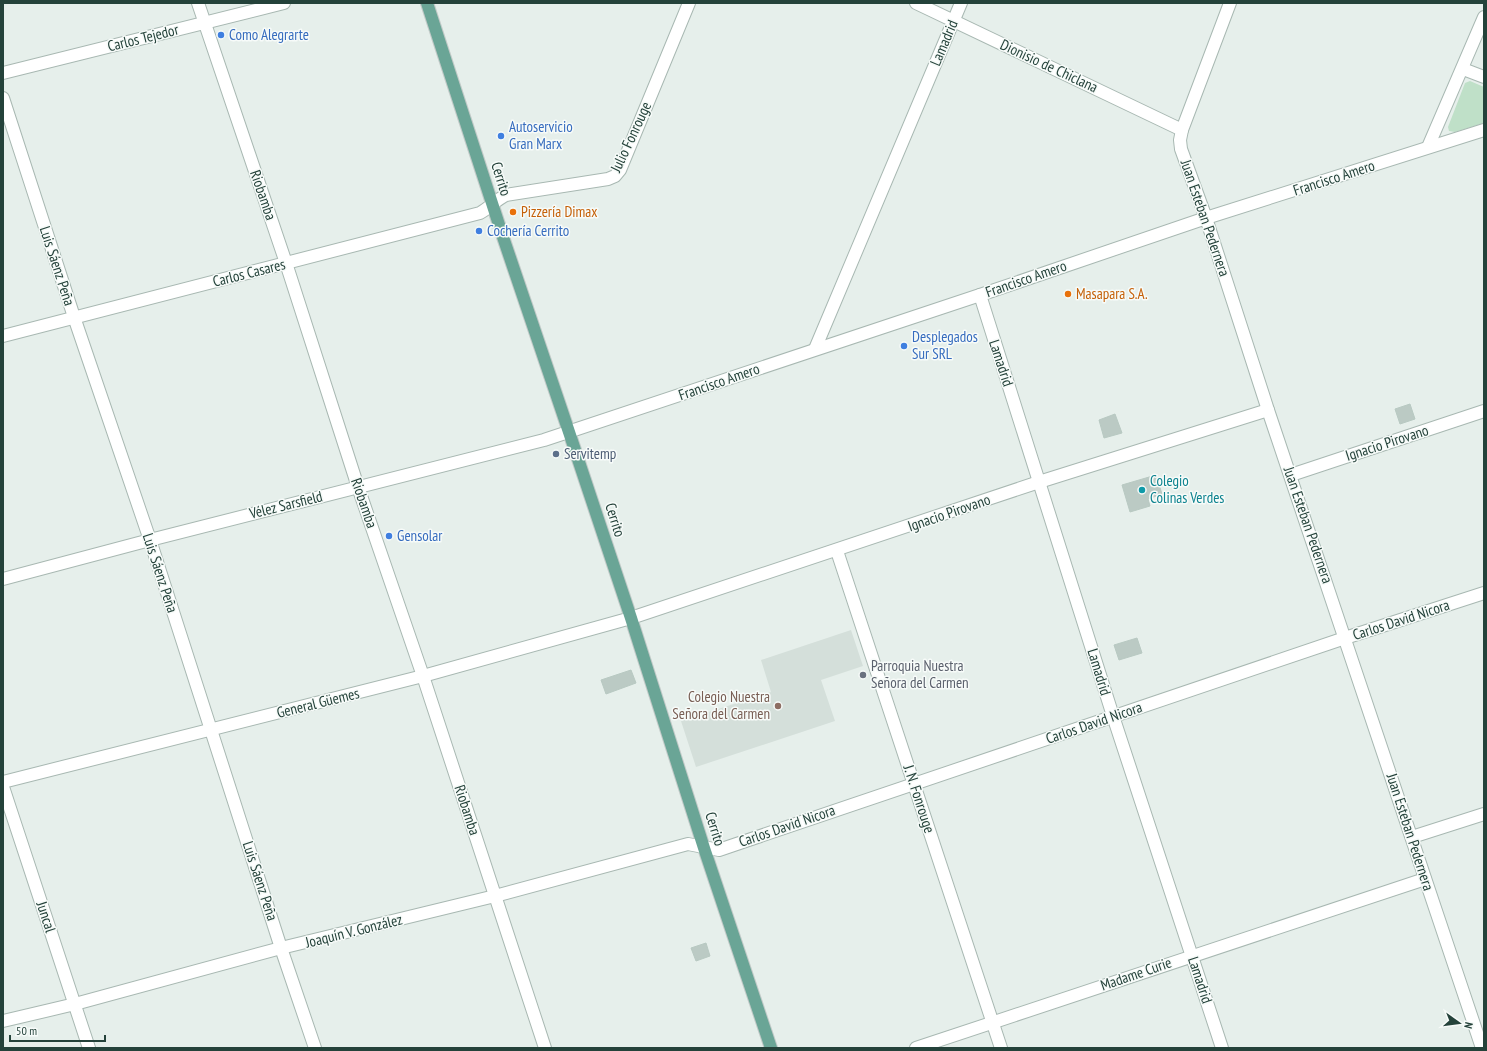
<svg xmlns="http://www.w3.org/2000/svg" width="1487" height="1051" font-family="'PT Sans Narrow',sans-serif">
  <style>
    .built { fill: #d4dfda }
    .green { fill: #bfe0c8 }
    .building { fill: #bbcac4; stroke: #b8c9c2 }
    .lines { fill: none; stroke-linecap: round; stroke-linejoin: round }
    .minor-casing { stroke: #a8b8b2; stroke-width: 14 }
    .major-casing { stroke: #c2cac8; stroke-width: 14 }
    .minor { stroke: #fff; stroke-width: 12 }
    .major { stroke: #6aa596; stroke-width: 12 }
    .shop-dot { fill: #3f7fe0; stroke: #f7fbf9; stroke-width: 1.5 }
    .food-dot { fill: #e8710a; stroke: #f7fbf9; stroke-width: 1.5 }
    .service-dot { fill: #5c6f8a; stroke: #f7fbf9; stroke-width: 1.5 }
    .culture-dot { fill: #0f9aa8; stroke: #f7fbf9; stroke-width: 1.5 }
    .worship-dot { fill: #6b7280; stroke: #f7fbf9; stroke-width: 1.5 }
    .education-dot { fill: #8d6e63; stroke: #f7fbf9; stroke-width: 1.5 }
    .labels { text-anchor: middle; stroke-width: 3; stroke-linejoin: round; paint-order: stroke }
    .shop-label { font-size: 15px; fill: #366cbe; stroke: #f7fbf9; text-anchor: start }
    .street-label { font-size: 15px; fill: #24423a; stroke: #f7fbf9 }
    .food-label { font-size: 15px; fill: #c56008; stroke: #f7fbf9; text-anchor: start }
    .service-label { font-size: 15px; fill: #4e5e75; stroke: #f7fbf9; text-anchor: start }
    .culture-label { font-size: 15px; fill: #0d838f; stroke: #f7fbf9; text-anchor: start }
    .worship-label { font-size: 15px; fill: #5b616d; stroke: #f7fbf9; text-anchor: start }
    .education-label { font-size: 15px; fill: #785e54; stroke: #f7fbf9; text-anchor: end }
  </style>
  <rect width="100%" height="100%" fill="#e6efeb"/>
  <path class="built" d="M 851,630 L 863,666 L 821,680 L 835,721 L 696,767 L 681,721 L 771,692 L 761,660 Z"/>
  <path class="green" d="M 1470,81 L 1484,87 L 1484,123 L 1455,132 L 1449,131 L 1448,127 L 1465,83 Z"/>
  <g class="building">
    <path d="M 1410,404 L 1415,419 L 1400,424 L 1395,409 Z"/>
    <path d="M 1115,414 L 1122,433 L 1104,438 L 1099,420 Z"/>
    <path d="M 1156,475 L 1162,494 L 1148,499 L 1150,506 L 1130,512 L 1122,485 Z"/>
    <path d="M 1137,638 L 1142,653 L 1119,660 L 1114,645 Z"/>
    <path d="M 631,670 L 636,683 L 606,694 L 601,680 Z"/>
    <path d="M 706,943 L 710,956 L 696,961 L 691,948 Z"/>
  </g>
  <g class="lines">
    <defs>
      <g id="minor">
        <path d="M 198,3 L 286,263 L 358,487 L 423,676 L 545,1048"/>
        <path d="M 916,3 L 1182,130"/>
        <path d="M 1230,3 L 1182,130 L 1180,140 L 1181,149 L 1206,218 L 1268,410 L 1482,1048"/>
        <path d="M 1463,69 L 1484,77"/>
        <path d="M 3,73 L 284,3"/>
        <path d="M 3,98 L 74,317 L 150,540 L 281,948 L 315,1048"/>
        <path d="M 1428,147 L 1484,17"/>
        <path d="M 980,295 L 1113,716 L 1222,1048"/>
        <path d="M 3,336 L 480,213 C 489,208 496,200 506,195 L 608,179 L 615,176 L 620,170 L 689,3"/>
        <path d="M 815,349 L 961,3"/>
        <path d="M 1291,475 L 1484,411"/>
        <path d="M 837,551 L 1001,1048"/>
        <path d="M 3,579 L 150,540 L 544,440 L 980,295 L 1206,218 L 1484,130"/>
        <path d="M 3,782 L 423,676 L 631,618 L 1039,482 L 1268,410"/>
        <path d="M 3,787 L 89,1048"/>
        <path d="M 1412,837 L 1484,814"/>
        <path d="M 3,1021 L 75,1004 L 281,948 L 495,896 L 688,844 L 719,850 L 1345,638 L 1484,593"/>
        <path d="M 916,1048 L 1425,879"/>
      </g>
      <path id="major" d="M 427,3 L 503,237 L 569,432 L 631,618 L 704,848 L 771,1048"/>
    </defs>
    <use href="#minor" class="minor-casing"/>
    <use href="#major" class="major-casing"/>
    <use href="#minor" class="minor"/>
    <use href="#major" class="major"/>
  </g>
  <g class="shop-dot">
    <circle cx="221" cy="35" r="4"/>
    <circle cx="501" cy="136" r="4"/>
    <circle cx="479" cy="231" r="4"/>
    <circle cx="904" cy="346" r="4"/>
    <circle cx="389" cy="536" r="4"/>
  </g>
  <g class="food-dot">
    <circle cx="513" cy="212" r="4"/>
    <circle cx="1068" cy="294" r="4"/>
  </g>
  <circle class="service-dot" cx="556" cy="454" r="4"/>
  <circle class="culture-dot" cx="1142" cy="490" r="4"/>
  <circle class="worship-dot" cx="863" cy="675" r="4"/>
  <circle class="education-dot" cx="778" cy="706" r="4"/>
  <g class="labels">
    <g class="shop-label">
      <text x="229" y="40">Como Alegrarte</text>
      <text x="509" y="132">Autoservicio<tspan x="509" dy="17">Gran Marx</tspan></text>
      <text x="487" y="236">Cochería Cerrito</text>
      <text x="912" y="342">Desplegados<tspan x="912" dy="17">Sur SRL</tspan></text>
      <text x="397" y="541">Gensolar</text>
    </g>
    <g class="street-label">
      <text transform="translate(143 38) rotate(-14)" y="5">Carlos Tejedor</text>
      <text transform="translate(944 43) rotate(-67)" y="5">Lamadrid</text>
      <text transform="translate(1049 66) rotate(25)" y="5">Dionisio de Chiclana</text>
      <text transform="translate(631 137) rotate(-65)" y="5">Julio Fonrouge</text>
      <text transform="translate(1334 178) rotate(-18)" y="5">Francisco Amero</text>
      <text transform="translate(501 179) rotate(72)" y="5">Cerrito</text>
      <text transform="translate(263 195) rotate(71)" y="5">Riobamba</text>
      <text transform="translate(1205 218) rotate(71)" y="5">Juan Esteban Pedernera</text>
      <text transform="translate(57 266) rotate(72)" y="5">Luis Sáenz Peña</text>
      <text transform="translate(249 273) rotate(-14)" y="5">Carlos Casares</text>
      <text transform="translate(1026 279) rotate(-19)" y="5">Francisco Amero</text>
      <text transform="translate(1001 363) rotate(72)" y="5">Lamadrid</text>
      <text transform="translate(719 382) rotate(-19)" y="5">Francisco Amero</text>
      <text transform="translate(1387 443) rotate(-18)" y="5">Ignacio Pirovano</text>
      <text transform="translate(364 503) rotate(71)" y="5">Riobamba</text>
      <text transform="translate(286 505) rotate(-14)" y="5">Vélez Sarsfield</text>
      <text transform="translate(949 513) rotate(-19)" y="5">Ignacio Pirovano</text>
      <text transform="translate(615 520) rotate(72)" y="5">Cerrito</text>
      <text transform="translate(1308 525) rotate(71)" y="5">Juan Esteban Pedernera</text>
      <text transform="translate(160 573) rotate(72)" y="5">Luis Sáenz Peña</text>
      <text transform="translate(1401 620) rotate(-18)" y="5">Carlos David Nicora</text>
      <text transform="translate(1099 672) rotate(73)" y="5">Lamadrid</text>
      <text transform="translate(318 703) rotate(-14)" y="5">General Güemes</text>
      <text transform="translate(1094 723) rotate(-19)" y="5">Carlos David Nicora</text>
      <text transform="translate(919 799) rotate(72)" y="5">J. N. Fonrouge</text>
      <text transform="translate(467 810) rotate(72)" y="5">Riobamba</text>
      <text transform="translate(787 826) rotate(-19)" y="5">Carlos David Nicora</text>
      <text transform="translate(715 829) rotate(72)" y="5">Cerrito</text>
      <text transform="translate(1410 832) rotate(72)" y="5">Juan Esteban Pedernera</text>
      <text transform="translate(260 881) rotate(72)" y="5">Luis Sáenz Peña</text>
      <text transform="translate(46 917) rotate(72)" y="5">Juncal</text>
      <text transform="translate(354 931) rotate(-14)" y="5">Joaquín V. González</text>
      <text transform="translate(1136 974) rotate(-19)" y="5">Madame Curie</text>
      <text transform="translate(1200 980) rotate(72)" y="5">Lamadrid</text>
    </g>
    <g class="food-label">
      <text x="521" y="217">Pizzería Dimax</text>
      <text x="1076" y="299">Masapara S.A.</text>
    </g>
    <g class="service-label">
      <text x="564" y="459">Servitemp</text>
    </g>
    <g class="culture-label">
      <text x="1150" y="486">Colegio<tspan x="1150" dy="17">Colinas Verdes</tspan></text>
    </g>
    <g class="worship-label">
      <text x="871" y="671">Parroquia Nuestra<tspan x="871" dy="17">Señora del Carmen</tspan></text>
    </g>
    <g class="education-label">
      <text x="770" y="702">Colegio Nuestra<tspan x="770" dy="17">Señora del Carmen</tspan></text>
    </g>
  </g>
  <rect width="1487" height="1051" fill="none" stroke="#24423a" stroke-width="8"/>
  <g transform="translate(1459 1023) rotate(104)" stroke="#f7fbf9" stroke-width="3" paint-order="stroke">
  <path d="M0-3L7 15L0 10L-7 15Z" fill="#24423a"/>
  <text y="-6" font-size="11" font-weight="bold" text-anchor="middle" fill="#24423a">N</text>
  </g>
  <path d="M10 1035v6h95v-6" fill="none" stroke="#24423a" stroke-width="2"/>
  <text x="16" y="1035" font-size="12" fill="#24423a" stroke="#f7fbf9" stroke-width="3" paint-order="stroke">50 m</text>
</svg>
